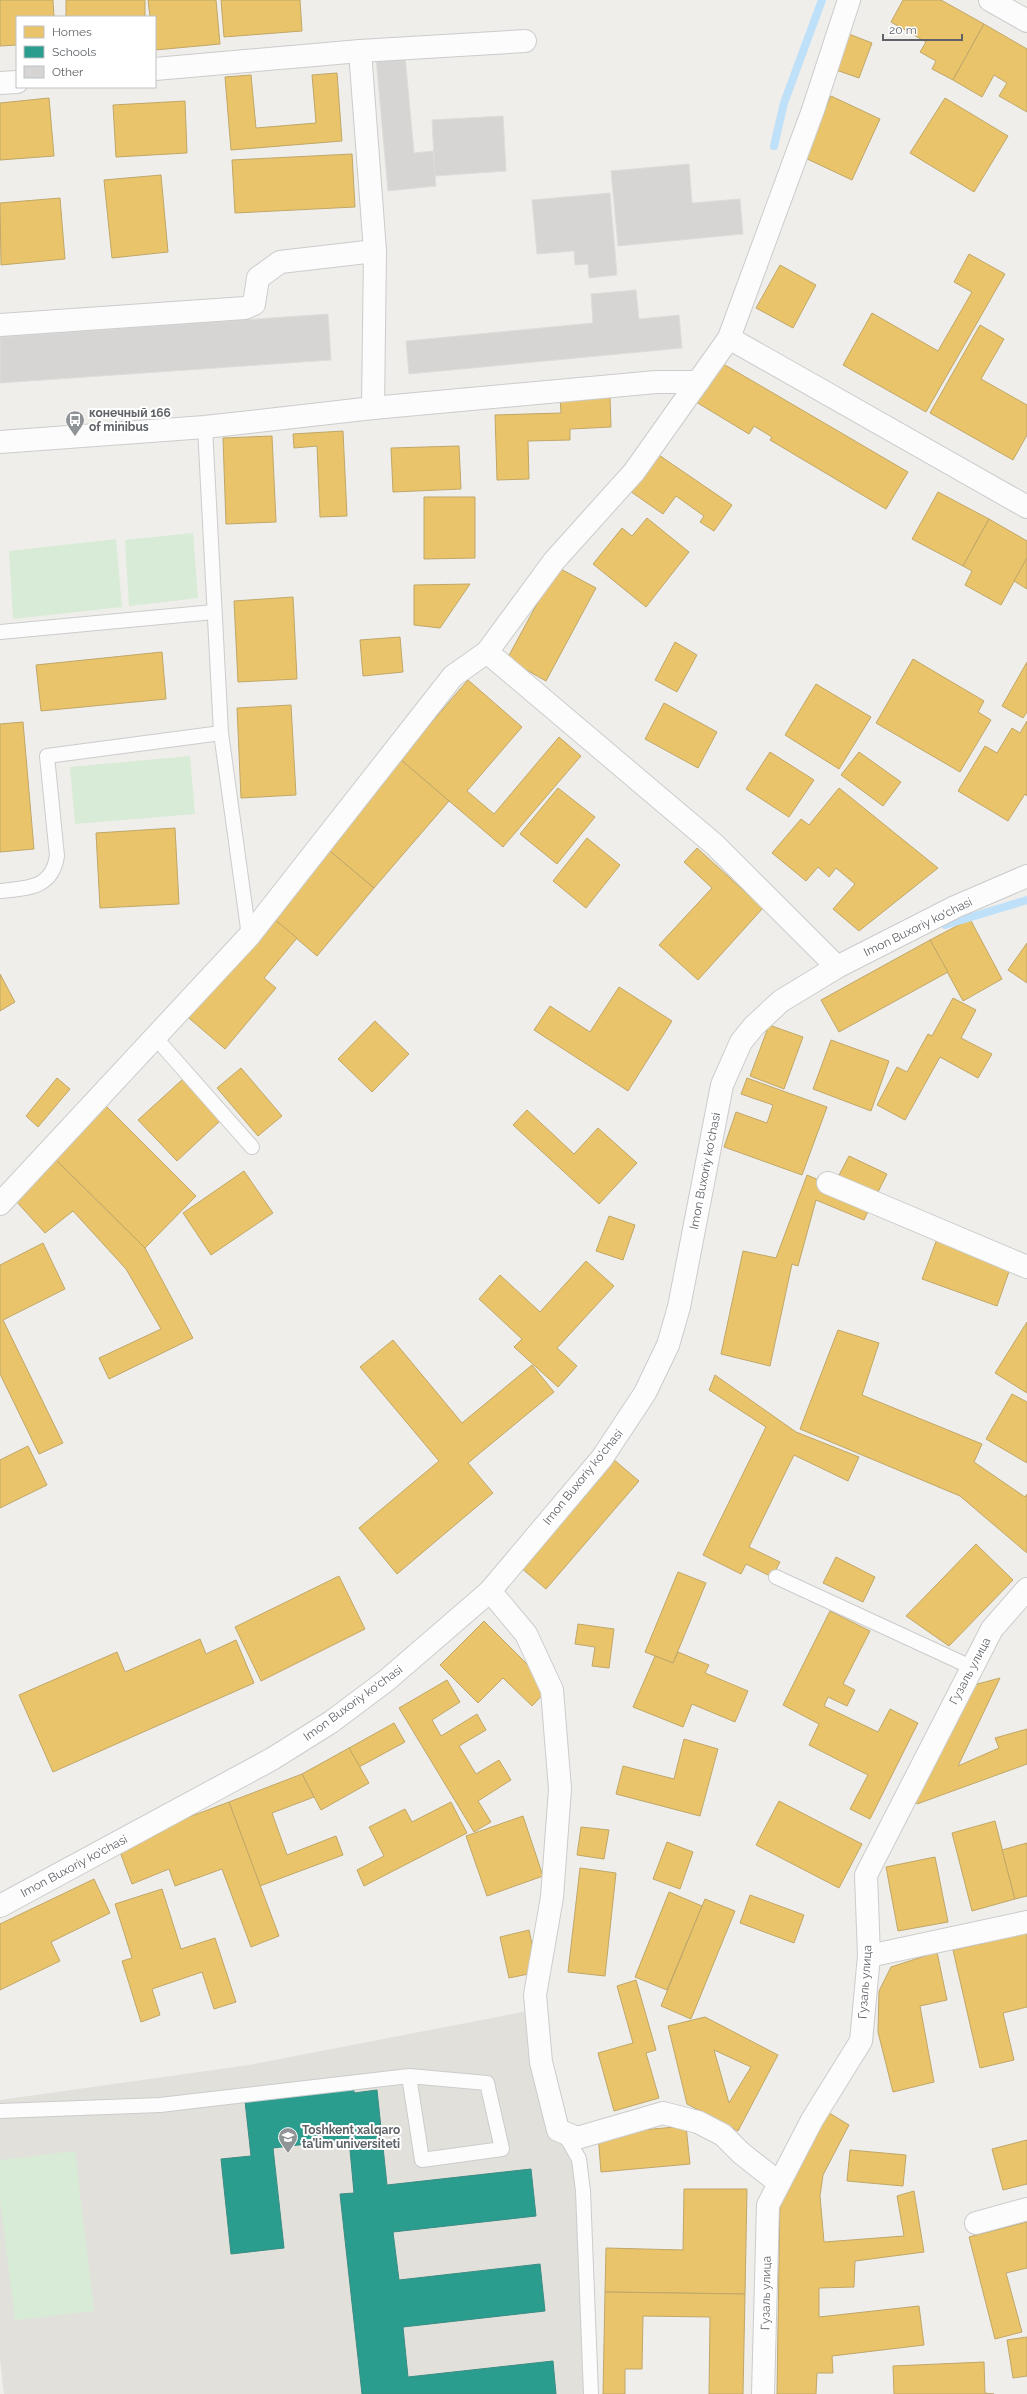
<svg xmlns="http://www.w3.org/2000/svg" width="1027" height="2394" font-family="Raleway,sans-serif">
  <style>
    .education { fill: #e2e0da }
    .green { fill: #d8ebd6 }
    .homes { fill: #e9c46a; stroke: #c0a769; fill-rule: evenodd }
    .schools { fill: #2a9d8f; stroke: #3a8c83 }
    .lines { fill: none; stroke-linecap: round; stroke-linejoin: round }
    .stream { stroke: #bfe0f9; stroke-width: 8 }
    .building { fill: #d6d5d3; stroke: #deddd9 }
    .service-casing { stroke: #cbcccc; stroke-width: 16 }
    .minor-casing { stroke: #cbcccc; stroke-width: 24 }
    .service { stroke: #fdfcfc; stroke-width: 14 }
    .minor { stroke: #fdfcfc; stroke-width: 22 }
    .labels { text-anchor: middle; stroke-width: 4; stroke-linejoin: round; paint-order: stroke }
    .poi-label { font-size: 12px; font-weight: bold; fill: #5f6368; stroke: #fff; text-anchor: start }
    .street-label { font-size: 12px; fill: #5f6368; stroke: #fff }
  </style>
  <rect width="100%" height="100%" fill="#efeeea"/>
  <path class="education" d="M 533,2010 L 591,2209 L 584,2394 L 4,2394 L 0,2358 L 0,2100 L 249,2065 Z"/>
  <g class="green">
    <path d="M 193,533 L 198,598 L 129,606 L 125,540 Z"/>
    <path d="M 116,539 L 122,607 L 13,619 L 9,551 Z"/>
    <path d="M 190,756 L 195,814 L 75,824 L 70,767 Z"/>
    <path d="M 75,2151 L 94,2311 L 15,2320 L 0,2200 L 0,2160 Z"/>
  </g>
  <g class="homes">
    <path d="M 0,0 L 53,0 L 54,17 L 17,17 L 17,45 L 0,46 Z"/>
    <rect x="66" y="0" width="79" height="17"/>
    <path d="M 148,0 L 216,0 L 220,44 L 155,50 L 155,17 L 150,17 Z"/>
    <path d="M 221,0 L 300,0 L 302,31 L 224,37 Z"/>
    <path d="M 903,0 L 941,0 L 984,24 L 953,80 L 932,69 L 936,61 L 920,52 L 926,42 L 891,22 Z"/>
    <path d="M 984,24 L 1027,49 L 1027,112 L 999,96 L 1007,83 L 994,75 L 982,97 L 953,80 Z"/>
    <path d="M 849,34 L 872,43 L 859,78 L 836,70 Z"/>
    <path d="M 337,73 L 342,141 L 231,150 L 225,77 L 251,75 L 256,128 L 316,123 L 312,75 Z"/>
    <path d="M 831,96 L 880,119 L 852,180 L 803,157 Z"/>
    <path d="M 49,98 L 54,156 L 0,160 L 0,103 Z"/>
    <path d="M 945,98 L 1008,136 L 974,192 L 910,153 Z"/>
    <path d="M 185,101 L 187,153 L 116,157 L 113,105 Z"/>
    <path d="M 352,154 L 355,207 L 235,213 L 232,160 Z"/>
    <path d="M 161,175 L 168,252 L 112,258 L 104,180 Z"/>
    <path d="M 60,198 L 65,259 L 1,265 L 0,203 Z"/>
    <path d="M 969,254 L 1005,274 L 926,412 L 843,365 L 872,313 L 938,351 L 972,292 L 954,282 Z"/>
    <path d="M 780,265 L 816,285 L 793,328 L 756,308 Z"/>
    <path d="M 980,325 L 1004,339 L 981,379 L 1027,405 L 1027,435 L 1013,460 L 930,413 Z"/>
    <path d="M 720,362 L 908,472 L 886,509 L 770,440 L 772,437 L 754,426 L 749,434 L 696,402 Z"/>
    <path d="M 610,396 L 611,427 L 570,429 L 570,440 L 528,441 L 529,479 L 497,480 L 495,415 L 561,413 L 560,397 Z"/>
    <path d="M 343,431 L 347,516 L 320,517 L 317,446 L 294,448 L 293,434 Z"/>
    <path d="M 272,436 L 276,522 L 226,524 L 223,438 Z"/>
    <path d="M 459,446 L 461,489 L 393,492 L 391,448 Z"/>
    <path d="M 653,451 L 732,505 L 714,531 L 700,522 L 704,516 L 676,496 L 663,514 L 627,489 Z"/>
    <path d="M 938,492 L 989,519 L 963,566 L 912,539 Z"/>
    <path d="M 424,497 L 475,497 L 475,558 L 424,559 Z"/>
    <path d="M 647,518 L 689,552 L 646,607 L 593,564 L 622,528 L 632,536 Z"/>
    <path d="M 989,519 L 1027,541 L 1027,558 L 1001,605 L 965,585 L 972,571 L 963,566 Z"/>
    <path d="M 1027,558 L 1027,589 L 1014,581 Z"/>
    <path d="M 557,567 L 596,588 L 546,681 L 507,659 Z"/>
    <path d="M 470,584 L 440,628 L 414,625 L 414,585 Z"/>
    <path d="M 293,597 L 297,679 L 238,682 L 234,601 Z"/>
    <path d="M 400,637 L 403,672 L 363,676 L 360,640 Z"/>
    <path d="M 675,642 L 697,655 L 677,692 L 655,680 Z"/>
    <path d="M 162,652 L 166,699 L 41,711 L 36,665 Z"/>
    <path d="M 913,659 L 984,701 L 978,712 L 991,720 L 960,772 L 876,723 Z"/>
    <path d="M 1027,662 L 1027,712 L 1023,718 L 1002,706 Z"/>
    <path d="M 468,680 L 522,727 L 467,791 L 494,814 L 559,737 L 581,756 L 503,847 L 400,759 Z"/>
    <path d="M 816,684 L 871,717 L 839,769 L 785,735 Z"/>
    <path d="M 664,703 L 717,732 L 698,768 L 645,739 Z"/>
    <path d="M 291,705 L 296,795 L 241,798 L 237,708 Z"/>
    <path d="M 1027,721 L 1027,796 L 1025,794 L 1008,821 L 958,791 L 985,746 L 997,753 L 1012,728 L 1020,733 Z"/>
    <path d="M 23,722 L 34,849 L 0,852 L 0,724 Z"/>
    <path d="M 770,752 L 814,780 L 789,817 L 746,789 Z"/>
    <path d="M 859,752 L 901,782 L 883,806 L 841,775 Z"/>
    <path d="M 400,759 L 449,801 L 374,888 L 325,847 Z"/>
    <path d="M 558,788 L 595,817 L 557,864 L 520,834 Z"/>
    <path d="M 839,788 L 938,868 L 859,931 L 833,909 L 855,884 L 836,868 L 829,877 L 818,867 L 806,881 L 772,853 L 801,819 L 809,825 Z"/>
    <path d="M 175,828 L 179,904 L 100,908 L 96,833 Z"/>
    <path d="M 587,838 L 620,865 L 586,908 L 553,881 Z"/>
    <path d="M 325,847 L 374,888 L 317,956 L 268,914 Z"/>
    <path d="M 697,848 L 763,908 L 698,980 L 659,945 L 712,888 L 684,862 Z"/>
    <path d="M 268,914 L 297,938 L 264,978 L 276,988 L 225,1049 L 183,1013 Z"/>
    <path d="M 970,919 L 1002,979 L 963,1001 L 930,940 Z"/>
    <path d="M 930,940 L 948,972 L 839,1032 L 821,1000 Z"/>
    <path d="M 1027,943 L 1027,983 L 1008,970 Z"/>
    <path d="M 0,974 L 15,1002 L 0,1011 Z"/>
    <path d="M 619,987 L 672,1021 L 628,1091 L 534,1030 L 550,1006 L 590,1032 Z"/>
    <path d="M 953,998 L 976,1010 L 961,1038 L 992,1054 L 978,1078 L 940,1057 L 905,1120 L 877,1105 L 897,1067 L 907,1072 L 928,1034 L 932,1036 Z"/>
    <path d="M 375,1021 L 409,1054 L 372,1092 L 338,1059 Z"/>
    <path d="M 769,1025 L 803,1037 L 784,1089 L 750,1076 Z"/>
    <path d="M 831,1040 L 889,1061 L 871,1111 L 813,1089 Z"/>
    <path d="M 241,1068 L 282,1116 L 258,1136 L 217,1088 Z"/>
    <path d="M 57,1078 L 70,1089 L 38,1127 L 26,1116 Z"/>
    <path d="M 747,1078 L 827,1107 L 802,1175 L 724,1147 L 736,1112 L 767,1123 L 773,1105 L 741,1094 Z"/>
    <path d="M 183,1079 L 221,1120 L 177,1161 L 138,1120 Z"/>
    <path d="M 106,1106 L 196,1196 L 145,1248 L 55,1159 Z"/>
    <path d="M 527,1110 L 574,1154 L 598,1128 L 637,1163 L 599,1204 L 513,1125 Z"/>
    <path d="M 849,1156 L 887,1174 L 875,1198 L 837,1179 Z"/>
    <path d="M 55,1159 L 145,1248 L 193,1338 L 109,1379 L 99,1358 L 161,1329 L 126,1269 L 73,1211 L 45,1233 L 15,1200 Z"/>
    <path d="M 244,1171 L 273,1213 L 211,1255 L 183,1213 Z"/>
    <path d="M 807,1175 L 872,1203 L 864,1220 L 816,1200 L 798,1266 L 792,1264 L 770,1366 L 721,1354 L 743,1251 L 776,1258 Z"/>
    <path d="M 609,1216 L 635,1225 L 623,1260 L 596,1251 Z"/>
    <path d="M 937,1239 L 1011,1266 L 997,1306 L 922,1279 Z"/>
    <path d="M 43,1243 L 65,1289 L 3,1320 L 63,1443 L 39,1454 L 0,1374 L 0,1265 Z"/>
    <path d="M 586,1261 L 614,1286 L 557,1348 L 577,1366 L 558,1387 L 514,1347 L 522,1339 L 479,1299 L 500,1275 L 540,1312 Z"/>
    <path d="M 1027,1322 L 1027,1393 L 995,1373 Z"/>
    <path d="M 838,1330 L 879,1343 L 862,1395 L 982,1444 L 974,1462 L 1025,1497 L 1027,1494 L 1027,1553 L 960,1496 L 800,1429 Z"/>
    <path d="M 393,1340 L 462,1423 L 532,1365 L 554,1392 L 468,1463 L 493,1493 L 397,1574 L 359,1528 L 439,1461 L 360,1367 Z"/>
    <path d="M 715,1375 L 796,1432 L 859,1457 L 848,1481 L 794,1455 L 749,1547 L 780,1562 L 772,1577 L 746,1564 L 741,1574 L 703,1555 L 766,1427 L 709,1390 Z"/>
    <path d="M 1012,1394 L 1027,1402 L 1027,1463 L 986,1439 Z"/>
    <path d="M 28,1446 L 47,1485 L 0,1508 L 0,1460 Z"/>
    <path d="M 613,1459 L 639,1481 L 546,1589 L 520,1567 Z"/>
    <path d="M 976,1544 L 1013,1580 L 949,1646 L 906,1616 Z"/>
    <path d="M 836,1557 L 875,1577 L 863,1602 L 823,1583 Z"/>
    <path d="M 678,1572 L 706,1583 L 673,1663 L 645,1652 Z"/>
    <path d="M 339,1576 L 365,1629 L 261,1681 L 235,1627 Z"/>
    <path d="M 830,1611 L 870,1631 L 843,1684 L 855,1690 L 847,1706 L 828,1697 L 824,1706 L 878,1732 L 890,1709 L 918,1723 L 870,1819 L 850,1809 L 868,1775 L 809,1745 L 819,1724 L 783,1705 Z"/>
    <path d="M 484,1621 L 550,1687 L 532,1706 L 503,1678 L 478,1703 L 440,1665 Z"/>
    <path d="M 578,1624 L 614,1629 L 609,1668 L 592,1666 L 595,1647 L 575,1644 Z"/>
    <path d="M 200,1639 L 206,1654 L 236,1640 L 254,1683 L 53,1772 L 19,1695 L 117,1652 L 125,1672 Z"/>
    <path d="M 678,1652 L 709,1665 L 705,1673 L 748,1691 L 735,1722 L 692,1704 L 683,1727 L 633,1707 L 655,1656 L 673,1663 Z"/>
    <path d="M 1000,1678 L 958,1766 L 999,1748 L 995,1738 L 1027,1729 L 1027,1764 L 917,1804 L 914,1796 L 970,1686 Z"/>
    <path d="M 447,1680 L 460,1702 L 432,1720 L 441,1736 L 477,1714 L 486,1730 L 459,1746 L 476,1774 L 499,1760 L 511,1780 L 478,1801 L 491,1822 L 474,1832 L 399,1708 Z"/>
    <path d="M 394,1723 L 405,1742 L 359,1767 L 349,1748 Z"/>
    <path d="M 684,1739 L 718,1749 L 700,1816 L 616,1794 L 623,1766 L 674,1779 Z"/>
    <path d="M 349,1748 L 369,1783 L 321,1810 L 302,1774 Z"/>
    <path d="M 302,1774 L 314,1797 L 272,1813 L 287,1855 L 336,1836 L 343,1855 L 260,1886 L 229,1802 Z"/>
    <path d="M 779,1801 L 862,1844 L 839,1888 L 756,1845 Z"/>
    <path d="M 229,1802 L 279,1936 L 251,1947 L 222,1869 L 175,1886 L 169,1869 L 132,1884 L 117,1844 Z"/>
    <path d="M 451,1802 L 467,1833 L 364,1886 L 357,1870 L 384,1856 L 369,1827 L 405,1809 L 412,1822 Z"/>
    <path d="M 523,1816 L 543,1876 L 487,1896 L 466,1836 Z"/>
    <path d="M 995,1821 L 1015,1899 L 972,1911 L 952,1833 Z"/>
    <path d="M 581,1827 L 609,1830 L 604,1859 L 577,1855 Z"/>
    <path d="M 667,1842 L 693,1852 L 680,1889 L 653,1879 Z"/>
    <path d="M 1027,1843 L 1027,1896 L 1015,1899 L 1002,1850 Z"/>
    <path d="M 935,1857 L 948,1922 L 898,1931 L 886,1867 Z"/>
    <path d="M 580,1868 L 616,1873 L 605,1976 L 568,1972 Z"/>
    <path d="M 94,1879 L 110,1913 L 51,1942 L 60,1961 L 0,1990 L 0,1924 Z"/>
    <path d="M 162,1889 L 181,1949 L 215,1938 L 236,2002 L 214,2009 L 202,1972 L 152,1989 L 160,2015 L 141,2022 L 122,1961 L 132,1958 L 115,1904 Z"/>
    <path d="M 669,1892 L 702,1906 L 667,1990 L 635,1977 Z"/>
    <path d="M 750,1895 L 804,1915 L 794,1943 L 740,1923 Z"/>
    <path d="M 705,1899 L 735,1911 L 691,2019 L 661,2006 Z"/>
    <path d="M 529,1930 L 538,1972 L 509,1978 L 500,1937 Z"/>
    <path d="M 1027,1933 L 1027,2007 L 1003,2013 L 1014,2060 L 980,2068 L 953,1950 Z"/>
    <path d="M 937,1952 L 947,2000 L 920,2006 L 934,2082 L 893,2092 L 878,2032 L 879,1991 L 891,1967 Z"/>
    <path d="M 636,1980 L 656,2050 L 646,2053 L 659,2098 L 614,2111 L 598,2053 L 633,2043 L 617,1986 Z"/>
    <path d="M 705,2017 L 778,2055 L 738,2131 L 687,2104 L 668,2026 ZM 714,2050 L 751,2067 L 729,2103 Z"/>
    <path d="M 826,2111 L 849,2125 L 823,2175 L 820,2196 L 824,2242 L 904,2236 L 897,2196 L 914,2191 L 924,2252 L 855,2261 L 854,2287 L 819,2288 L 819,2317 L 919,2306 L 924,2345 L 832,2356 L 833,2373 L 817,2373 L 816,2394 L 777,2394 L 780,2195 Z"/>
    <path d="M 686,2126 L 690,2164 L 601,2172 L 598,2134 Z"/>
    <path d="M 1027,2140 L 1027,2184 L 1003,2190 L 992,2149 Z"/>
    <path d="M 850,2150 L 906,2155 L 903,2186 L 847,2181 Z"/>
    <path d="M 684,2189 L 747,2189 L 745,2294 L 605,2292 L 606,2248 L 683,2250 Z"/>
    <path d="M 1027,2222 L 1027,2268 L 1006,2273 L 1022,2332 L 995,2339 L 969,2237 Z"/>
    <path d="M 605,2292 L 745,2294 L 743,2394 L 709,2394 L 710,2317 L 643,2316 L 642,2369 L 625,2369 L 625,2394 L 603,2394 Z"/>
    <path d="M 1027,2337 L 1027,2376 L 1013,2378 L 1007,2340 Z"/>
    <path d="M 984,2362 L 985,2393 L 994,2394 L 894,2394 L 893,2366 Z"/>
  </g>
  <path class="schools" d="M 354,2089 L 354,2093 L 377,2090 L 387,2185 L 531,2169 L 536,2216 L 393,2232 L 399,2280 L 540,2264 L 545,2311 L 403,2327 L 408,2377 L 553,2361 L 556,2394 L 362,2394 L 340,2194 L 354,2193 L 349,2139 L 273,2148 L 284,2248 L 231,2254 L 221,2159 L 251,2156 L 245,2101 Z"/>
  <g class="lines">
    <g class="stream">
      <path d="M 774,146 L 784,103 L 822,0"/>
      <path d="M 945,925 L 1027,900"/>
    </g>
  </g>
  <g class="building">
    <path d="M 405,56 L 414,153 L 433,151 L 436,186 L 388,191 L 376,58 Z"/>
    <path d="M 503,116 L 506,171 L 435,176 L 432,120 Z"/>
    <path d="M 689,164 L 692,203 L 740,199 L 743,234 L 618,246 L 611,171 Z"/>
    <path d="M 610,193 L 617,275 L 589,278 L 588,264 L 575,265 L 574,251 L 537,254 L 532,200 Z"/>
    <path d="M 636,290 L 639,319 L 679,315 L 682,348 L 409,374 L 406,341 L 593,323 L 591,294 Z"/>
    <path d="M 328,314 L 331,360 L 0,383 L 0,337 Z"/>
  </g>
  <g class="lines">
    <defs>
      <g id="service">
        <path d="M 205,427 L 221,733 L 249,936"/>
        <path d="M 0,632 L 214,612"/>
        <path d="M 0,891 C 27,888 52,889 57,856 L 47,756 L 221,733"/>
        <path d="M 154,1036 L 252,1147"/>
        <path d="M 776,1577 L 971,1667"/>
        <path d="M 0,2111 L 160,2105 L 409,2076 L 487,2083 L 502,2149 L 422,2160 L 409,2076"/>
        <path d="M 564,2133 L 579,2159 L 583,2191 L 591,2394"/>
      </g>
      <g id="minor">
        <path d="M 990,0 L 1027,21"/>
        <path d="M 360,51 L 525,41"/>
        <path d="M 155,69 L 360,51 L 375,251 L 373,408"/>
        <path d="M 0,83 L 17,82"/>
        <path d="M 0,325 L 245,308 L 254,304 L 258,278 L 280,262 L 375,251"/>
        <path d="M 729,338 L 1027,507"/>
        <path d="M 0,442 L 205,427 L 373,408 L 656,382 L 698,382"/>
        <path d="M 487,652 L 715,845 L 837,967"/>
        <path d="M 828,1183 L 1027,1267"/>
        <path d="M 0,1204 L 249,936 L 453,676 L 487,652 L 554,561 L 634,472 L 729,338 L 813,110 L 849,0"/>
        <path d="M 490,1591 L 526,1634 L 552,1690 L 560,1789 L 552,1897 L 535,1995 L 541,2062 L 558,2130 L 577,2138 L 663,2113 L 698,2122 L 723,2135 L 741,2153 L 779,2183"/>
        <path d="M 0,1906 L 272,1759 L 331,1722 L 387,1680 L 490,1591 L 602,1458 L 645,1393 L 668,1345 L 679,1307 L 722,1085 L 741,1042 L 754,1026 L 781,1001 L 837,967 L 955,907 L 1027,876"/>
        <path d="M 869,1956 L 1027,1922"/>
        <path d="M 976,2223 L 1027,2209"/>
        <path d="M 763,2394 L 768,2205 L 812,2120 L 861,2041 L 869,1956 L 866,1875 L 992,1629 L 1027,1589"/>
      </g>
    </defs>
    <use href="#service" class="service-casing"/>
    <use href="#minor" class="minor-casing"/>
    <use href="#service" class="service"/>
    <use href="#minor" class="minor"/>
  </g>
  <defs>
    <symbol id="bus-pin" viewBox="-11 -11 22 30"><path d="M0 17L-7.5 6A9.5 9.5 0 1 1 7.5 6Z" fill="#919496" stroke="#fff"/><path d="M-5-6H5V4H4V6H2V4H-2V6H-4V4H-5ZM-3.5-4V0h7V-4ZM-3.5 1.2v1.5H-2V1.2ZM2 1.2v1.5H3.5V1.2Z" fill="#fff"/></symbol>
    <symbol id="university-pin" viewBox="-11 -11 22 30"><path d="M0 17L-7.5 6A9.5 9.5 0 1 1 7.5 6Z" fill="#919496" stroke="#fff"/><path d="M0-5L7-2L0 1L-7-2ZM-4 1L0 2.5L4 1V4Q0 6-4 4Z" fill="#fff"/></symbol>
  </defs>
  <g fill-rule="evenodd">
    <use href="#bus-pin" x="64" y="409" width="22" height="30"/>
    <use href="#university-pin" x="277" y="2126" width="22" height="30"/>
  </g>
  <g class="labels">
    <g class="poi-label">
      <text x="89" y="417">конечный 166<tspan x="89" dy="14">of minibus</tspan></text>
      <text x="302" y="2134">Toshkent xalqaro<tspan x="302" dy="14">ta’lim universiteti</tspan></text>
    </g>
    <g class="street-label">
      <text transform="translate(918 927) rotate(-26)" y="4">Imon Buxoriy ko'chasi</text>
      <text transform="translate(705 1171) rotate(-79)" y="4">Imon Buxoriy ko'chasi</text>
      <text transform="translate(583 1477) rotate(-51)" y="4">Imon Buxoriy ko'chasi</text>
      <text transform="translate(970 1671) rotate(-62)" y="4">Гузаль улица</text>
      <text transform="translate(353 1703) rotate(-36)" y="4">Imon Buxoriy ko'chasi</text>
      <text transform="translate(74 1866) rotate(-28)" y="4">Imon Buxoriy ko'chasi</text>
      <text transform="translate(865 1982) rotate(-86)" y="4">Гузаль улица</text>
      <text transform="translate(766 2293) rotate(-89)" y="4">Гузаль улица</text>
    </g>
  </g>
  <rect x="16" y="16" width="140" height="72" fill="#ffffff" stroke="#bfc1c3"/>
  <rect x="24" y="26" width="20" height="12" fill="#e9c46a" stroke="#bfc1c3"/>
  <text x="52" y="36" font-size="12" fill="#5f6368">Homes</text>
  <rect x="24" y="46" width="20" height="12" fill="#2a9d8f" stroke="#bfc1c3"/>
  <text x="52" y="56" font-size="12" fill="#5f6368">Schools</text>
  <rect x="24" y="66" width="20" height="12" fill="#d6d5d3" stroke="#bfc1c3"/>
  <text x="52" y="76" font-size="12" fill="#5f6368">Other</text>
  <path d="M883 34v6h79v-6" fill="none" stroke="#5f6368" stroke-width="2"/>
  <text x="889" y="34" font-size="12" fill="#5f6368" stroke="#ffffff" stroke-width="3" paint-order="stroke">20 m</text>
</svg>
